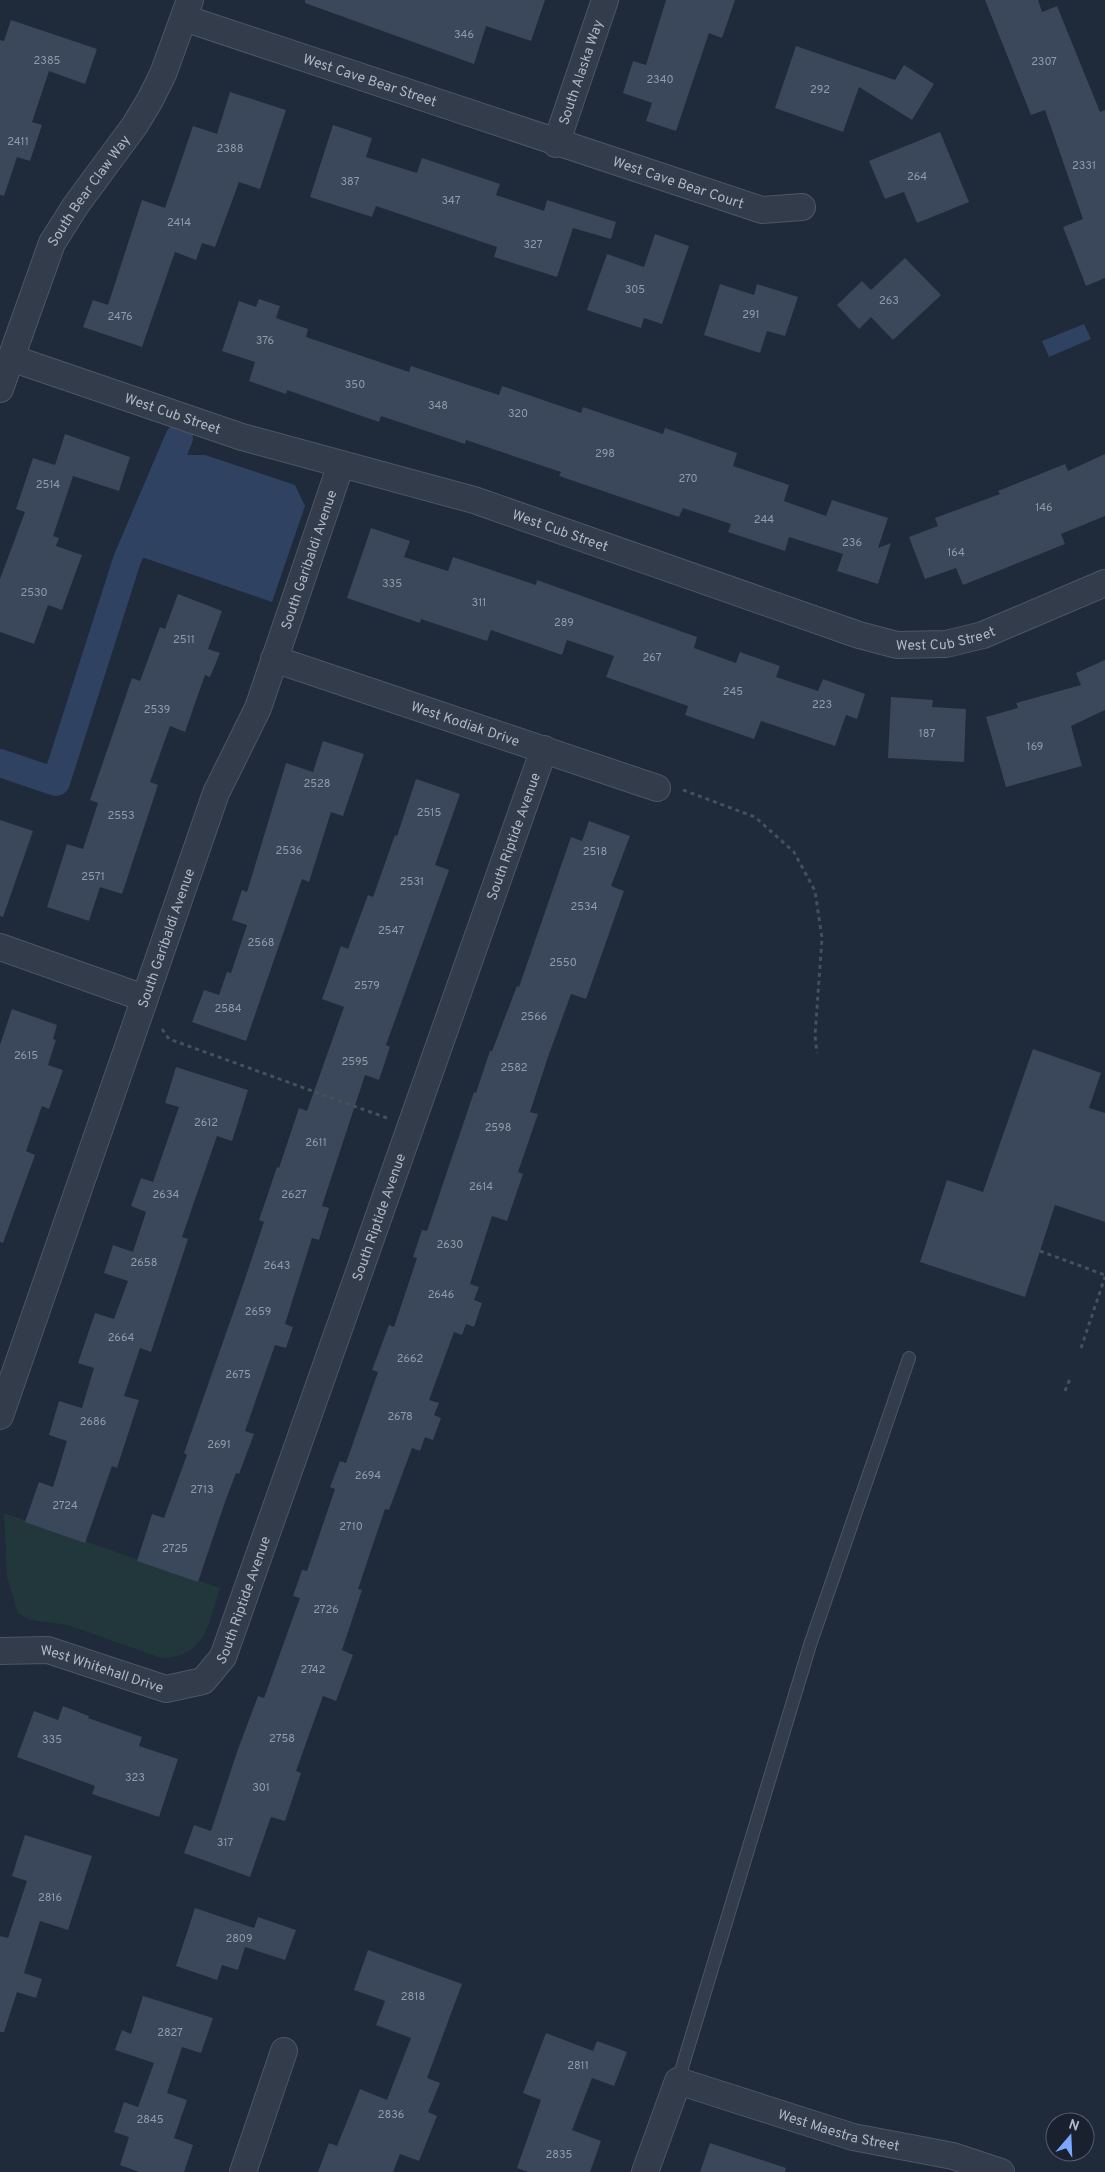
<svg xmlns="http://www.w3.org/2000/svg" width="1105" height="2172" font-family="Overpass,sans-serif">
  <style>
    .green { fill: #21373b }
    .water { fill: #304261 }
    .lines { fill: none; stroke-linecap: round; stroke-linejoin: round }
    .canal { stroke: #304261; stroke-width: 28 }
    .building { fill: #3b475b }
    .service-casing { stroke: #4e5665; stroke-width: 14 }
    .minor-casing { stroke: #4e5665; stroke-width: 28 }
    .path { stroke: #3f5459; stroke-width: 3; stroke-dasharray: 4 4; stroke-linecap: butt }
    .service { stroke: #333c4a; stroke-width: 12 }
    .minor { stroke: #333c4a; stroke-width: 26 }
    .labels { text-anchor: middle; stroke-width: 4.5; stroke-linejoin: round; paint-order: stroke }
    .number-label { font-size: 11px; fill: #919aac }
    .street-label { font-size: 14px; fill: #aeb6c7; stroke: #19212f }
  </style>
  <rect width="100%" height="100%" fill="#1f2a3a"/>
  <path class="green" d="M 4,1513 L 220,1588 C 208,1624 207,1657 161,1658 L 68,1625 L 30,1620 L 18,1613 L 7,1577 Z"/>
  <g class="water">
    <path d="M 1084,324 L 1091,339 L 1049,357 L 1042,341 Z"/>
    <path d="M 164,447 L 189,455 L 205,455 L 295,485 L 305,506 L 272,602 L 127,552 Z"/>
  </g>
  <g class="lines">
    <path class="canal" d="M 0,763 L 56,782 L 127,560 L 179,438"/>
  </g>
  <g class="building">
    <path d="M 305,0 L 545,0 L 531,41 L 486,26 L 474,64 L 305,3 Z"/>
    <path d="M 666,0 L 735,0 L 722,38 L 709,33 L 676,131 L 646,121 L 652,103 L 623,93 L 633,61 L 646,65 Z"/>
    <path d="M 985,0 L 1038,0 L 1042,12 L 1057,6 L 1100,112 L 1105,110 L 1105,278 L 1086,286 L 1063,227 L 1083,219 L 1045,110 L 1031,115 Z"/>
    <path d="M 11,20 L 97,49 L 85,84 L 49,71 L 32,122 L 42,125 L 30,161 L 17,157 L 4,196 L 0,195 L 0,40 L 4,41 Z"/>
    <path d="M 796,46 L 895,80 L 904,65 L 934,84 L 912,120 L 859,87 L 843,132 L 775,108 Z"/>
    <path d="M 230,92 L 286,110 L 260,189 L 239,182 L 215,247 L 202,243 L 196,260 L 175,252 L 142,347 L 83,327 L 93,300 L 108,305 L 142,200 L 165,208 L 193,126 L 217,134 Z"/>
    <path d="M 333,125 L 372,138 L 366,157 L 417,173 L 422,158 L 500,184 L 496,195 L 544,211 L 547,200 L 616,222 L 611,239 L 573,228 L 557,277 L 494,257 L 497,247 L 376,206 L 372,217 L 310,197 Z"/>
    <path d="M 940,132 L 969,202 L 917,223 L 904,192 L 885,199 L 869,161 Z"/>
    <path d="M 655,234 L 689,246 L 662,324 L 644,318 L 641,328 L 587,310 L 607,254 L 644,267 Z"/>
    <path d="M 905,258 L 941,295 L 893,340 L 871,317 L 859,329 L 837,305 L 862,281 L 871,290 Z"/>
    <path d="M 720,284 L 754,295 L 757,284 L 798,297 L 785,336 L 767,331 L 760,353 L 704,335 Z"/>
    <path d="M 259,299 L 280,306 L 276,318 L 308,329 L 306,337 L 409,372 L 411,366 L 499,395 L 502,386 L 581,413 L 583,407 L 663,434 L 665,428 L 737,453 L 733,466 L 789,485 L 784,501 L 826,516 L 832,500 L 888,518 L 878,548 L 891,543 L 878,584 L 837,571 L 843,554 L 789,537 L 785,551 L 728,532 L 731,524 L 683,508 L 679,517 L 559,476 L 561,472 L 466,440 L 465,444 L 381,416 L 379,422 L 287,390 L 286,394 L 249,381 L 255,362 L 222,351 L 239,301 L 256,307 Z"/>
    <path d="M 65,434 L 130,457 L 119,491 L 73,476 L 53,536 L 59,538 L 56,546 L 82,555 L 62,610 L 48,605 L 34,644 L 0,632 L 0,579 L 25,512 L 16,509 L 33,458 L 55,465 Z"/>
    <path d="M 1105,454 L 1105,516 L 1061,534 L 1065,544 L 963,585 L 956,568 L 925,579 L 909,537 L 938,526 L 935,518 L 1000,494 L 998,491 L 1065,464 L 1068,471 Z"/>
    <path d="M 371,528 L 410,541 L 404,557 L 448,571 L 453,557 L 536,585 L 537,580 L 697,637 L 694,648 L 736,663 L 740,652 L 780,666 L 776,677 L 818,691 L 823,679 L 865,694 L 857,719 L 846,715 L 835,746 L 761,721 L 754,739 L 685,715 L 688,706 L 606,677 L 614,656 L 567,640 L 562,655 L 491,630 L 487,641 L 421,619 L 420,623 L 347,598 Z"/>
    <path d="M 178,594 L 222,611 L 208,649 L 220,653 L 210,677 L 205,675 L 185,732 L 170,726 L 150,782 L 158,785 L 122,894 L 100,887 L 89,921 L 47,907 L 67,844 L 83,849 L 98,803 L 90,800 L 132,678 L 140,681 L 160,627 L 165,629 Z"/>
    <path d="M 1105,660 L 1105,710 L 1071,726 L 1082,766 L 1006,787 L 986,717 L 1018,708 L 1016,703 L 1081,685 L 1076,673 Z"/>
    <path d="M 891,697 L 933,700 L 932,707 L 966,709 L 964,762 L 888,758 Z"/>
    <path d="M 323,741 L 364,754 L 343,816 L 331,812 L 309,882 L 302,879 L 246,1041 L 192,1022 L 204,990 L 219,995 L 227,972 L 231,973 L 247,925 L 232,920 L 242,890 L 247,892 L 286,763 L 313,772 Z"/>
    <path d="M 416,779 L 460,794 L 435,865 L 449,870 L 386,1045 L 390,1047 L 379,1080 L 365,1075 L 322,1206 L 329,1208 L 319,1240 L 312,1238 L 285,1324 L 293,1327 L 286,1348 L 275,1345 L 245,1431 L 254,1434 L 239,1474 L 236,1473 L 225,1502 L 198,1582 L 137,1561 L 152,1514 L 164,1518 L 187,1455 L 184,1453 L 245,1279 L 264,1222 L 259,1220 L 277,1167 L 279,1168 L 299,1108 L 307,1111 L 344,1007 L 322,999 L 341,946 L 348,949 L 368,895 L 373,897 L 395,835 L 397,836 Z"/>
    <path d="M 0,820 L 33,831 L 3,917 L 0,916 Z"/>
    <path d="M 589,821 L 630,836 L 611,886 L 624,891 L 586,999 L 571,994 L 548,1057 L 530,1112 L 538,1114 L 518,1172 L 523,1174 L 507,1221 L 492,1216 L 470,1284 L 479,1287 L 474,1300 L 482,1303 L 474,1327 L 466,1324 L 462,1335 L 454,1332 L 429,1400 L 439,1403 L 434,1415 L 441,1418 L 433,1440 L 425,1437 L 420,1451 L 412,1448 L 389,1510 L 385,1509 L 358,1589 L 362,1590 L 342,1650 L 353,1655 L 336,1701 L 323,1696 L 296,1771 L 301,1773 L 285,1821 L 271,1817 L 250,1877 L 184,1853 L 194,1825 L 211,1831 L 237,1752 L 258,1696 L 264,1698 L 300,1598 L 293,1596 L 302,1570 L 307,1571 L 335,1489 L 330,1487 L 340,1461 L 346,1463 L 378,1372 L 372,1370 L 389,1325 L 394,1327 L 417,1258 L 413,1257 L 422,1230 L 427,1231 L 474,1092 L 476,1093 L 490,1051 L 492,1051 L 517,986 L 519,987 L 571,837 L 582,841 Z"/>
    <path d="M 12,1009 L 57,1025 L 53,1039 L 56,1040 L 48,1065 L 63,1070 L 49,1109 L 42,1106 L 26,1151 L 35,1155 L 3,1243 L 0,1242 L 0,1045 Z"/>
    <path d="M 1033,1049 L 1101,1073 L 1089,1108 L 1105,1113 L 1105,1222 L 1055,1205 L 1025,1297 L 920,1262 L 947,1180 L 983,1192 Z"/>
    <path d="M 176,1067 L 248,1090 L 232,1141 L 217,1136 L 182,1237 L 188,1239 L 151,1352 L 140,1348 L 124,1396 L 139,1400 L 117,1468 L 112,1466 L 85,1543 L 25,1522 L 39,1482 L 53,1487 L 67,1441 L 49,1435 L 59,1401 L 82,1408 L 94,1368 L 78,1363 L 95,1313 L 114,1319 L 128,1281 L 104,1273 L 113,1245 L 133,1252 L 146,1212 L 131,1206 L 141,1178 L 153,1182 L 179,1107 L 165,1103 Z"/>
    <path d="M 63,1706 L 89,1716 L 88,1718 L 142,1737 L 139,1746 L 178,1759 L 159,1817 L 92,1794 L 95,1786 L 17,1757 L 34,1711 L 58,1720 Z"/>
    <path d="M 25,1835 L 92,1856 L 68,1930 L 40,1921 L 24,1973 L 42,1979 L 36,1998 L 17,1992 L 4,2032 L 0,2032 L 0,1936 L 8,1938 L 27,1881 L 12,1876 Z"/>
    <path d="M 195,1908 L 254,1928 L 258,1917 L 296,1930 L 285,1960 L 245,1947 L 238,1970 L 222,1965 L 217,1980 L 176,1966 Z"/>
    <path d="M 368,1950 L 462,1984 L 427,2078 L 440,2083 L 428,2112 L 437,2116 L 419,2161 L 400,2154 L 393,2172 L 318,2172 L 329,2143 L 337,2146 L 360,2089 L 387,2100 L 411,2038 L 376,2025 L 385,2001 L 354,1990 Z"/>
    <path d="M 143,1996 L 213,2018 L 201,2053 L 182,2047 L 167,2093 L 187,2100 L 174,2138 L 193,2145 L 184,2172 L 139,2172 L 120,2165 L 129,2137 L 114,2132 L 124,2102 L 138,2107 L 154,2063 L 115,2050 L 122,2030 L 131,2034 Z"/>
    <path d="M 546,2033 L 593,2051 L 597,2041 L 627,2052 L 614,2086 L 592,2078 L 572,2130 L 601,2141 L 590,2172 L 528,2172 L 517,2168 L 541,2100 L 523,2093 Z"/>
    <path d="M 710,2143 L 786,2168 L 785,2172 L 700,2172 Z"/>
  </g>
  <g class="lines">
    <defs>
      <path id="service" d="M 678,2081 L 810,1645 L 909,1358"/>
      <g id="minor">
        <path id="s1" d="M 184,18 L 762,210 L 802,207"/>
        <path id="s2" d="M 556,144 L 605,0"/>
        <path id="s3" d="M 11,358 L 242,437 L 474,500 L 859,635 L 897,645 L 946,644 L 983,635 L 1105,583"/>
        <path id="s4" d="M 0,389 L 52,243 L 76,205 L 135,125 L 150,100 L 163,74 L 190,0"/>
        <path id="s5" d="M 274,659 L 657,788"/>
        <path d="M 0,947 L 144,998"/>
        <path id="s6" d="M 0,1416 L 216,793 L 258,708 L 341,464"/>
        <path id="s7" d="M 0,1651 L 48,1650 L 166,1689 L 203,1681 L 223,1657 L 544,749"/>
        <path d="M 243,2172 L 284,2051"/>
        <path id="s8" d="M 645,2172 L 678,2081 L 853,2137 L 953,2156 L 1001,2172"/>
      </g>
    </defs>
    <use href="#service" class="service-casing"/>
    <use href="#minor" class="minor-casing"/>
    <g class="path">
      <path d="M 683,790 L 755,817 L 794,852 L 815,891 L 822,938 L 815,1036 L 817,1053"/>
      <path d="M 162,1029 L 169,1039 L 387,1118"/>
      <path d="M 1040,1251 L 1105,1275"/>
      <path d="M 1081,1348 L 1105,1277"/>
      <path d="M 1065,1391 L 1071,1376"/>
    </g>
    <use href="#service" class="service"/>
    <use href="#minor" class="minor"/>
  </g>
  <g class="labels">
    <g class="number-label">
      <text x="464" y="38">346</text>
      <text x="47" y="64">2385</text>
      <text x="1044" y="65">2307</text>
      <text x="660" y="83">2340</text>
      <text x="820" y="93">292</text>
      <text x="18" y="145">2411</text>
      <text x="230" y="152">2388</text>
      <text x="1084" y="169">2331</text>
      <text x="917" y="180">264</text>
      <text x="350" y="185">387</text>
      <text x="451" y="204">347</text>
      <text x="179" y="226">2414</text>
      <text x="533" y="248">327</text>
      <text x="635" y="293">305</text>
      <text x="889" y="304">263</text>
      <text x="751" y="318">291</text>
      <text x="120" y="320">2476</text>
      <text x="265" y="344">376</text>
      <text x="355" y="388">350</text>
      <text x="438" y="409">348</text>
      <text x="518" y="417">320</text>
      <text x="605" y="457">298</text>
      <text x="688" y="482">270</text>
      <text x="48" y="488">2514</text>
      <text x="1044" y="511">146</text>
      <text x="764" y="523">244</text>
      <text x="852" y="546">236</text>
      <text x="956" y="556">164</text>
      <text x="392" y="587">335</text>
      <text x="34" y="596">2530</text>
      <text x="479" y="606">311</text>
      <text x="564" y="626">289</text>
      <text x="184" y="643">2511</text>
      <text x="652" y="661">267</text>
      <text x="733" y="695">245</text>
      <text x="822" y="708">223</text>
      <text x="157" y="713">2539</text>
      <text x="927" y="737">187</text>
      <text x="1035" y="750">169</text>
      <text x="317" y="787">2528</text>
      <text x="429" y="816">2515</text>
      <text x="121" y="819">2553</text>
      <text x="289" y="854">2536</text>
      <text x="595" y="855">2518</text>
      <text x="93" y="880">2571</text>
      <text x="412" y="885">2531</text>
      <text x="584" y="910">2534</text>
      <text x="391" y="934">2547</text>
      <text x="261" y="946">2568</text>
      <text x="563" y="966">2550</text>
      <text x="367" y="989">2579</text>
      <text x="228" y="1012">2584</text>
      <text x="534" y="1020">2566</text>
      <text x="26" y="1059">2615</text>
      <text x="355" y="1065">2595</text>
      <text x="514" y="1071">2582</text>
      <text x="206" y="1126">2612</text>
      <text x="498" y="1131">2598</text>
      <text x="316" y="1146">2611</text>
      <text x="481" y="1190">2614</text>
      <text x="166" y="1198">2634</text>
      <text x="294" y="1198">2627</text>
      <text x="450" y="1248">2630</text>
      <text x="144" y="1266">2658</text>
      <text x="277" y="1269">2643</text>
      <text x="441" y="1298">2646</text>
      <text x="258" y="1315">2659</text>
      <text x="121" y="1341">2664</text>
      <text x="410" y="1362">2662</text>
      <text x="238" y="1378">2675</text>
      <text x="400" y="1420">2678</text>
      <text x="93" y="1425">2686</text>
      <text x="219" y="1448">2691</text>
      <text x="368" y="1479">2694</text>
      <text x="202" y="1493">2713</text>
      <text x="65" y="1509">2724</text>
      <text x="351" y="1530">2710</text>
      <text x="175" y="1552">2725</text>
      <text x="326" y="1613">2726</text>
      <text x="313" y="1673">2742</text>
      <text x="282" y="1742">2758</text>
      <text x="52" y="1743">335</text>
      <text x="135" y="1781">323</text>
      <text x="261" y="1791">301</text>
      <text x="225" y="1846">317</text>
      <text x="50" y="1901">2816</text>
      <text x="239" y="1942">2809</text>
      <text x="413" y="2000">2818</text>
      <text x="170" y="2036">2827</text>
      <text x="578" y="2069">2811</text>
      <text x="391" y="2118">2836</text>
      <text x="150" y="2123">2845</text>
      <text x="559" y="2158">2835</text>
    </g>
    <g class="street-label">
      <text dy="5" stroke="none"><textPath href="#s2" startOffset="76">South Alaska Way</textPath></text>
      <text dy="5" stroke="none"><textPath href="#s1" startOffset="196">West Cave Bear Street</textPath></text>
      <text dy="5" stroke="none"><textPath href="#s1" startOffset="521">West Cave Bear Court</textPath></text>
      <text dy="5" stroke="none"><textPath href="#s4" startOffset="219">South Bear Claw Way</textPath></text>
      <text dy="5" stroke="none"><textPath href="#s3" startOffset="171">West Cub Street</textPath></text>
      <text dy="5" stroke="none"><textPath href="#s3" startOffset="576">West Cub Street</textPath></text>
      <text dy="5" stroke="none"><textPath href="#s6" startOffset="911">South Garibaldi Avenue</textPath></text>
      <text dy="5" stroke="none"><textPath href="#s3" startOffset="981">West Cub Street</textPath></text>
      <text dy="5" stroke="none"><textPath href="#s5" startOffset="202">West Kodiak Drive</textPath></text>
      <text dy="5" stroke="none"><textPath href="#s7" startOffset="1112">South Riptide Avenue</textPath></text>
      <text dy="5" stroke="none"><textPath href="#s6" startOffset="506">South Garibaldi Avenue</textPath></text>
      <text dy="5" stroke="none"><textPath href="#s7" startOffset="708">South Riptide Avenue</textPath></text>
      <text dy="5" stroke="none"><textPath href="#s7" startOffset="302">South Riptide Avenue</textPath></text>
      <text dy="5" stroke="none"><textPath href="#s7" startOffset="105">West Whitehall Drive</textPath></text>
      <text dy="5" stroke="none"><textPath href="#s8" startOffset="265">West Maestra Street</textPath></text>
    </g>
  </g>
  <g transform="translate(1070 2137) rotate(19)"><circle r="24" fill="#19212f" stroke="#555d6c"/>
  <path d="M0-4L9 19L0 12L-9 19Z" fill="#7ba7ff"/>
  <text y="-8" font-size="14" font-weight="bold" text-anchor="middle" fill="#aeb6c7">N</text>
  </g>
</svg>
